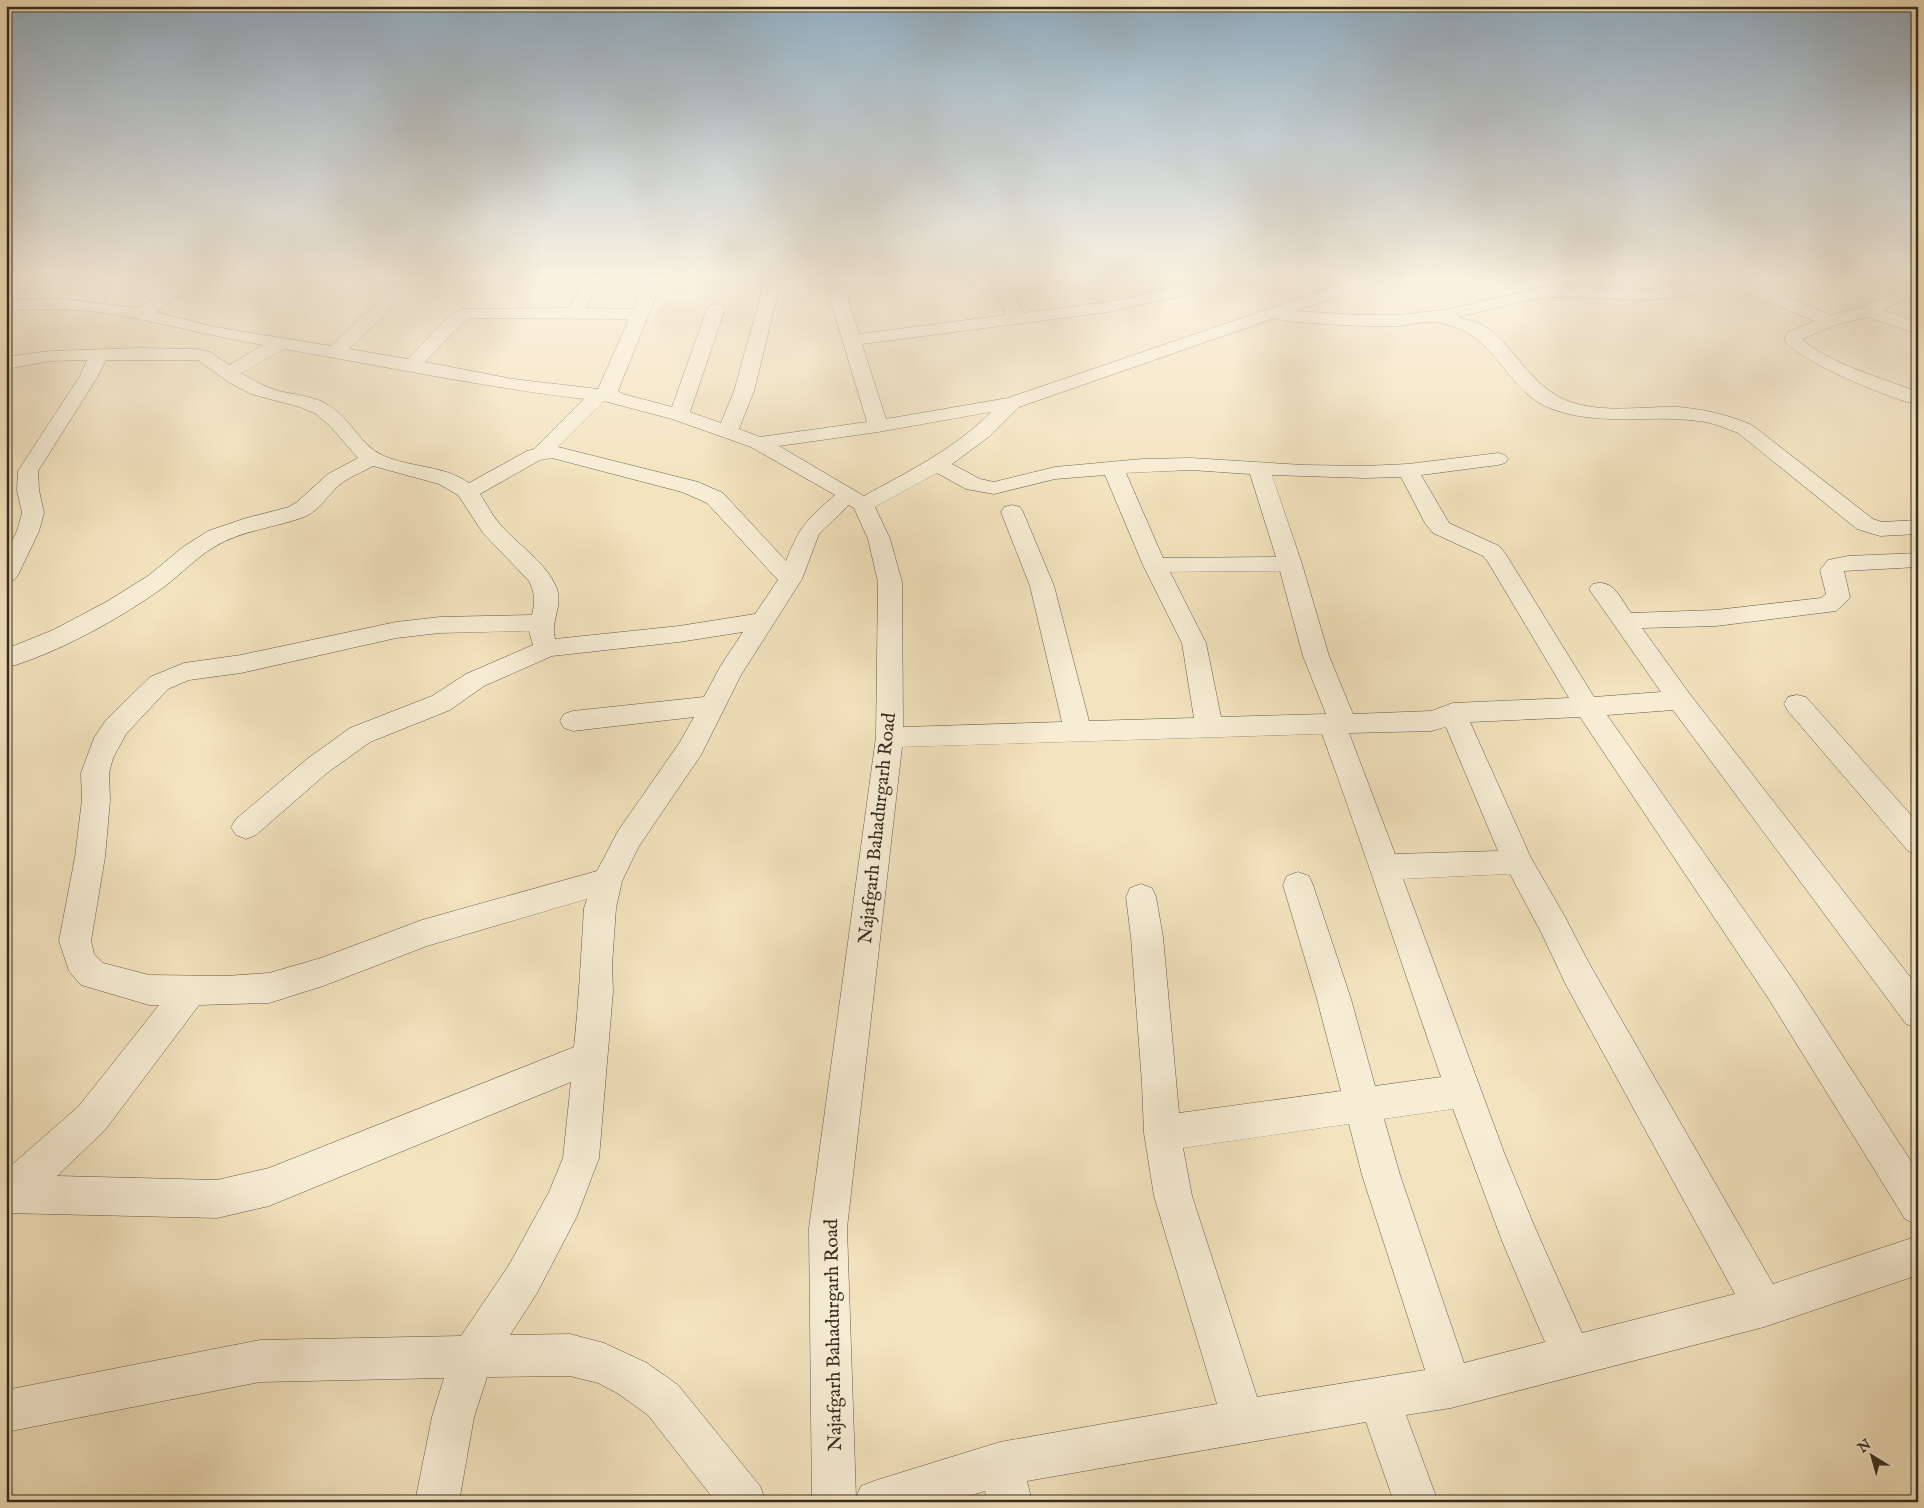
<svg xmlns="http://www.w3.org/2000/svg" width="1924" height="1508" font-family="'IM FELL English',serif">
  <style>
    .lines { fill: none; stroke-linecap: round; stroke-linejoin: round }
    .minor-casing { stroke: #645a48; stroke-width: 1 }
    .minor { fill: #f7edd5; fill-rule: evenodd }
    .labels { text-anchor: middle; stroke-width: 4; stroke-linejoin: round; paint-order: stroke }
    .street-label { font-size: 19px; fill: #352c21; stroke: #f7edd5 }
  </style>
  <rect width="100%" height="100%" fill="#f3e3be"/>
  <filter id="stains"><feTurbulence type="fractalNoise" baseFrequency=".004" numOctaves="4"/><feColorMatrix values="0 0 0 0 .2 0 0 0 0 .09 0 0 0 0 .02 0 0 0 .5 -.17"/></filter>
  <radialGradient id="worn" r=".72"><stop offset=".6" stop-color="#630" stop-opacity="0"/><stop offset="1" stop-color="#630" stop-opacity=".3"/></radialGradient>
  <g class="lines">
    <defs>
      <g id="minor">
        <path d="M 187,276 L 206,276 L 156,312 L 215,327 L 331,346 L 404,277 L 416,277 L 418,281 L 416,285 L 349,349 L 408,359 L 451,314 L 463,309 L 568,308 L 589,276 L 605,276 L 585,308 L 633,309 L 648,276 L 664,276 L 618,391 L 623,394 L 672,407 L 707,309 L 710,305 L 716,304 L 722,305 L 725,309 L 690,412 L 721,423 L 734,391 L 765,280 L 767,276 L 779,276 L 781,280 L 754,391 L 739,429 L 760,437 L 867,422 L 830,299 L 831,276 L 847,276 L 848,299 L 859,334 L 1006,315 L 989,276 L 1005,276 L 1023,313 L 1108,302 L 1224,276 L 1254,276 L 1252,279 L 1246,281 L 1108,312 L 862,344 L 886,419 L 1008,398 L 1365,276 L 1389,276 L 1387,279 L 1296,311 L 1360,315 L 1399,315 L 1450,309 L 1537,288 L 1565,287 L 1647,290 L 1712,279 L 1710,276 L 1748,276 L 1744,280 L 1831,315 L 1862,307 L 1918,281 L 1918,293 L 1883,310 L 1918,323 L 1918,334 L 1867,317 L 1836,325 L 1802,339 C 1827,363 1885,379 1918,392 L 1918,405 C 1889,398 1800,362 1784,340 L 1788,332 L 1815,321 L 1728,286 L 1678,297 L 1647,300 L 1565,297 L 1537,298 L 1458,317 C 1470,320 1483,324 1493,332 C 1519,355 1534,388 1568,401 C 1603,414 1642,406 1678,407 C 1704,409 1728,415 1752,425 L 1873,519 L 1882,522 L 1918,520 L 1918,534 L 1880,536 L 1857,529 L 1738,433 C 1725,428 1712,422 1698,421 C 1647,414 1594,428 1545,406 C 1506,387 1497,340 1452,326 C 1446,325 1439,322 1433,322 C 1423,321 1411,325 1400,326 C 1369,327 1339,325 1309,323 C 1298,322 1286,322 1275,318 L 1019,407 L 990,436 L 952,464 L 980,479 L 994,482 L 1055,467 L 1142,459 L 1191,458 L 1303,465 L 1365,466 L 1408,464 L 1498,453 L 1505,455 L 1508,459 L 1505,463 L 1498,465 L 1421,475 L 1449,523 L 1499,546 L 1505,553 L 1594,697 L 1661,692 L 1589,589 L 1593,584 C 1613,578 1620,598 1631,613 L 1716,610 L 1821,598 L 1826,594 L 1820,570 L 1828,560 L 1848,556 L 1918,553 L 1918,567 L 1844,571 L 1850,597 L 1846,602 L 1836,611 L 1716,626 L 1642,628 L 1689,693 L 1918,987 L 1918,1028 L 1906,1024 L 1673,710 L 1607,715 L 1794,981 L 1918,1172 L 1918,1225 L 1905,1219 L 1770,1001 L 1580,717 L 1470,722 L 1531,858 L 1565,917 L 1590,965 L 1773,1284 L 1918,1236 L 1918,1275 L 1764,1327 L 1451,1408 L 1406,1415 L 1438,1502 L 1394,1502 L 1366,1422 L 1027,1481 L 1032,1502 L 988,1502 L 985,1491 L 949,1502 L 812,1502 L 809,1228 L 876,737 L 878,582 L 868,539 L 854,508 L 849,505 L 819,534 L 802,579 L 741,675 L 701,755 L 639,846 L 622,881 L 616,908 L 612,965 L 613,991 L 599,1158 L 577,1216 L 537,1293 L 510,1335 L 570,1334 L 604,1343 L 647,1363 L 678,1385 L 760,1486 L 766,1502 L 716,1502 L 648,1415 L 617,1393 L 598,1383 L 570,1376 L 487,1377 L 474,1417 L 459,1502 L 415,1502 L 432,1417 L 444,1378 L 260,1382 L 6,1432 L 6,1390 L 260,1340 L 461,1336 L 509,1265 L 549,1192 L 563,1158 L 571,1082 L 269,1206 L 217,1218 L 6,1213 L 6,1170 L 79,1106 L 159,1005 L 149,1005 L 81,985 L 69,971 L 59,941 L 75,857 L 82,800 L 81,773 L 94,738 L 106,720 L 150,677 L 184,663 L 241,655 L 396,622 L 440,617 L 532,615 C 535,602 535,593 529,581 L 483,533 L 458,495 L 439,484 L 373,466 C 364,471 352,476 343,482 C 329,492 320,511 304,517 C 274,528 242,530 214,547 C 196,558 181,574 164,587 C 119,619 60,652 6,668 L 6,649 L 53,630 L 106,602 L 148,576 L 183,547 L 208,531 L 243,519 L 289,507 L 297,502 L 328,474 L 358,458 L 330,426 L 316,414 L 300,407 L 251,394 L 230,383 L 198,360 L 106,360 L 98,376 L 38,471 L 39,490 L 44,513 L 39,531 L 18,575 L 14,580 L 6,582 L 6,552 L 17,531 L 22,513 L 17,490 L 18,471 L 80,376 L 87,360 L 50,361 L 6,369 L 6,357 L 50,351 L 138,348 L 198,349 L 210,352 L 229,365 L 263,345 C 208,336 154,320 98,312 C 68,308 37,310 6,310 L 6,300 L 62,299 L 139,308 ZM 471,318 L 629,319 L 598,389 L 513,379 L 425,362 L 463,322 ZM 284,349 C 383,366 483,387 584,399 L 534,449 L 527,451 L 469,483 C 444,465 410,468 382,455 C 360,445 351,419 330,406 C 315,396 296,395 279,391 C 265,387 253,380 241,373 ZM 604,401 L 672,419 L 751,447 L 835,495 C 807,520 800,525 786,561 L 723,493 L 698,482 L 558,447 ZM 991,412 C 955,449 909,471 864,496 L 779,446 L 878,432 ZM 552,458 L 682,492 L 707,503 L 778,580 L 755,614 L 679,626 L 555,639 C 550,622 563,606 557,589 C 546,561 517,545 499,523 C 491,514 487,504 480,494 L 540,460 ZM 1191,470 L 1250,474 L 1276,557 L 1163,558 L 1126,473 ZM 937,473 L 966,489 L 994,494 L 1055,479 L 1105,475 L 1143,565 L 1182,643 L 1194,718 L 1089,721 L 1054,586 L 1023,512 L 1020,507 L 1012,505 L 1004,507 L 1001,512 L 1030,586 L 1062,722 L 903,727 L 902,582 L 890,539 L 875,507 ZM 1272,475 L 1365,478 L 1401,477 L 1425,523 L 1433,533 L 1483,556 L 1488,562 L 1569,698 L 1453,703 L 1431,711 L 1353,714 L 1329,656 L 1302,564 ZM 1280,571 L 1303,656 L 1326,714 L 1221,717 L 1206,643 L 1170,572 ZM 529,631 L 533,645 L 466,674 L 432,696 L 350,728 L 307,759 L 236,819 L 231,827 L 236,835 L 246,839 L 256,835 L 327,773 L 370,742 L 450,710 L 484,686 L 552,656 L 679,642 L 743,632 L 720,667 L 704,697 L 573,711 L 564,714 L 560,721 L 564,728 L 573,731 L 694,717 L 680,742 L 618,831 L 597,871 L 422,920 L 321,958 L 269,973 L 225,976 L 149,975 L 103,963 L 94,954 L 91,941 L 105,857 L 110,800 L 109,773 L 113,758 L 126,734 L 168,689 L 189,680 L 241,673 L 396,638 L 440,633 ZM 1446,727 L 1498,851 L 1395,854 L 1349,733 L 1431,731 ZM 1322,734 C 1364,848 1401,963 1441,1077 L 1375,1086 L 1351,999 L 1313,885 L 1309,876 L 1298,872 L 1287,876 L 1283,885 L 1317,999 L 1341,1091 L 1179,1113 L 1163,937 L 1156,897 L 1152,888 L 1141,884 L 1130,888 L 1126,897 L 1131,937 L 1142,1083 L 1144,1133 L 1154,1196 L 1217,1404 L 1000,1442 L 877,1480 L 861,1486 L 856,1498 L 847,1228 L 902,747 ZM 1510,874 L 1542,934 L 1566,985 L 1735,1294 L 1582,1333 L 1536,1230 L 1505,1155 L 1403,879 ZM 587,899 L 584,908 C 581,955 579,1001 574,1047 L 269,1168 L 217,1180 L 57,1176 L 105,1130 L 199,1005 L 269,1003 L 323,986 L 427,946 ZM 1453,1109 L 1502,1241 L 1545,1342 L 1464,1363 L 1400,1175 L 1384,1119 ZM 1349,1124 L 1362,1175 L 1425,1370 L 1257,1397 L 1192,1196 L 1183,1148 Z"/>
        <path d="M 1797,695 L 1806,697 L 1918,823 L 1918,855 L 1908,851 L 1788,711 L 1784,704 L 1788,697 Z"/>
      </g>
    </defs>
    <use href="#minor" class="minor-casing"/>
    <use href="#minor" class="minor"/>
  </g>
  <linearGradient id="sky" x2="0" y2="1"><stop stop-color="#92aec2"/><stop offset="0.57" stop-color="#faf2e2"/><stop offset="1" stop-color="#faf2e2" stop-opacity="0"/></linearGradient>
  <rect width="1924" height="487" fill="url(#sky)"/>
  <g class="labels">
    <g class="street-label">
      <text transform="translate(876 828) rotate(-84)" y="7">Najafgarh Bahadurgarh Road</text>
      <text transform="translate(832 1335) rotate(-91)" y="7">Najafgarh Bahadurgarh Road</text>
    </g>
  </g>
  <rect width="1924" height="1508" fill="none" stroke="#f3e3be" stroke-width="25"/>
  <rect x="8" y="8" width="1909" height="1493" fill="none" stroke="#352c21" stroke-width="2.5"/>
  <rect x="12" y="12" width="1899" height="1483" fill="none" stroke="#352c21"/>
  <g transform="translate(1872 1456) rotate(323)" stroke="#f7edd5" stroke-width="4" paint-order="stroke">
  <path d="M0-4L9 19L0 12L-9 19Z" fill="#352c21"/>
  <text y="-8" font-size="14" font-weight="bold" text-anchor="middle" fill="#352c21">N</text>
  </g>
  <rect width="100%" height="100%" filter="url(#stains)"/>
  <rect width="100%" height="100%" fill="url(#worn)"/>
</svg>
